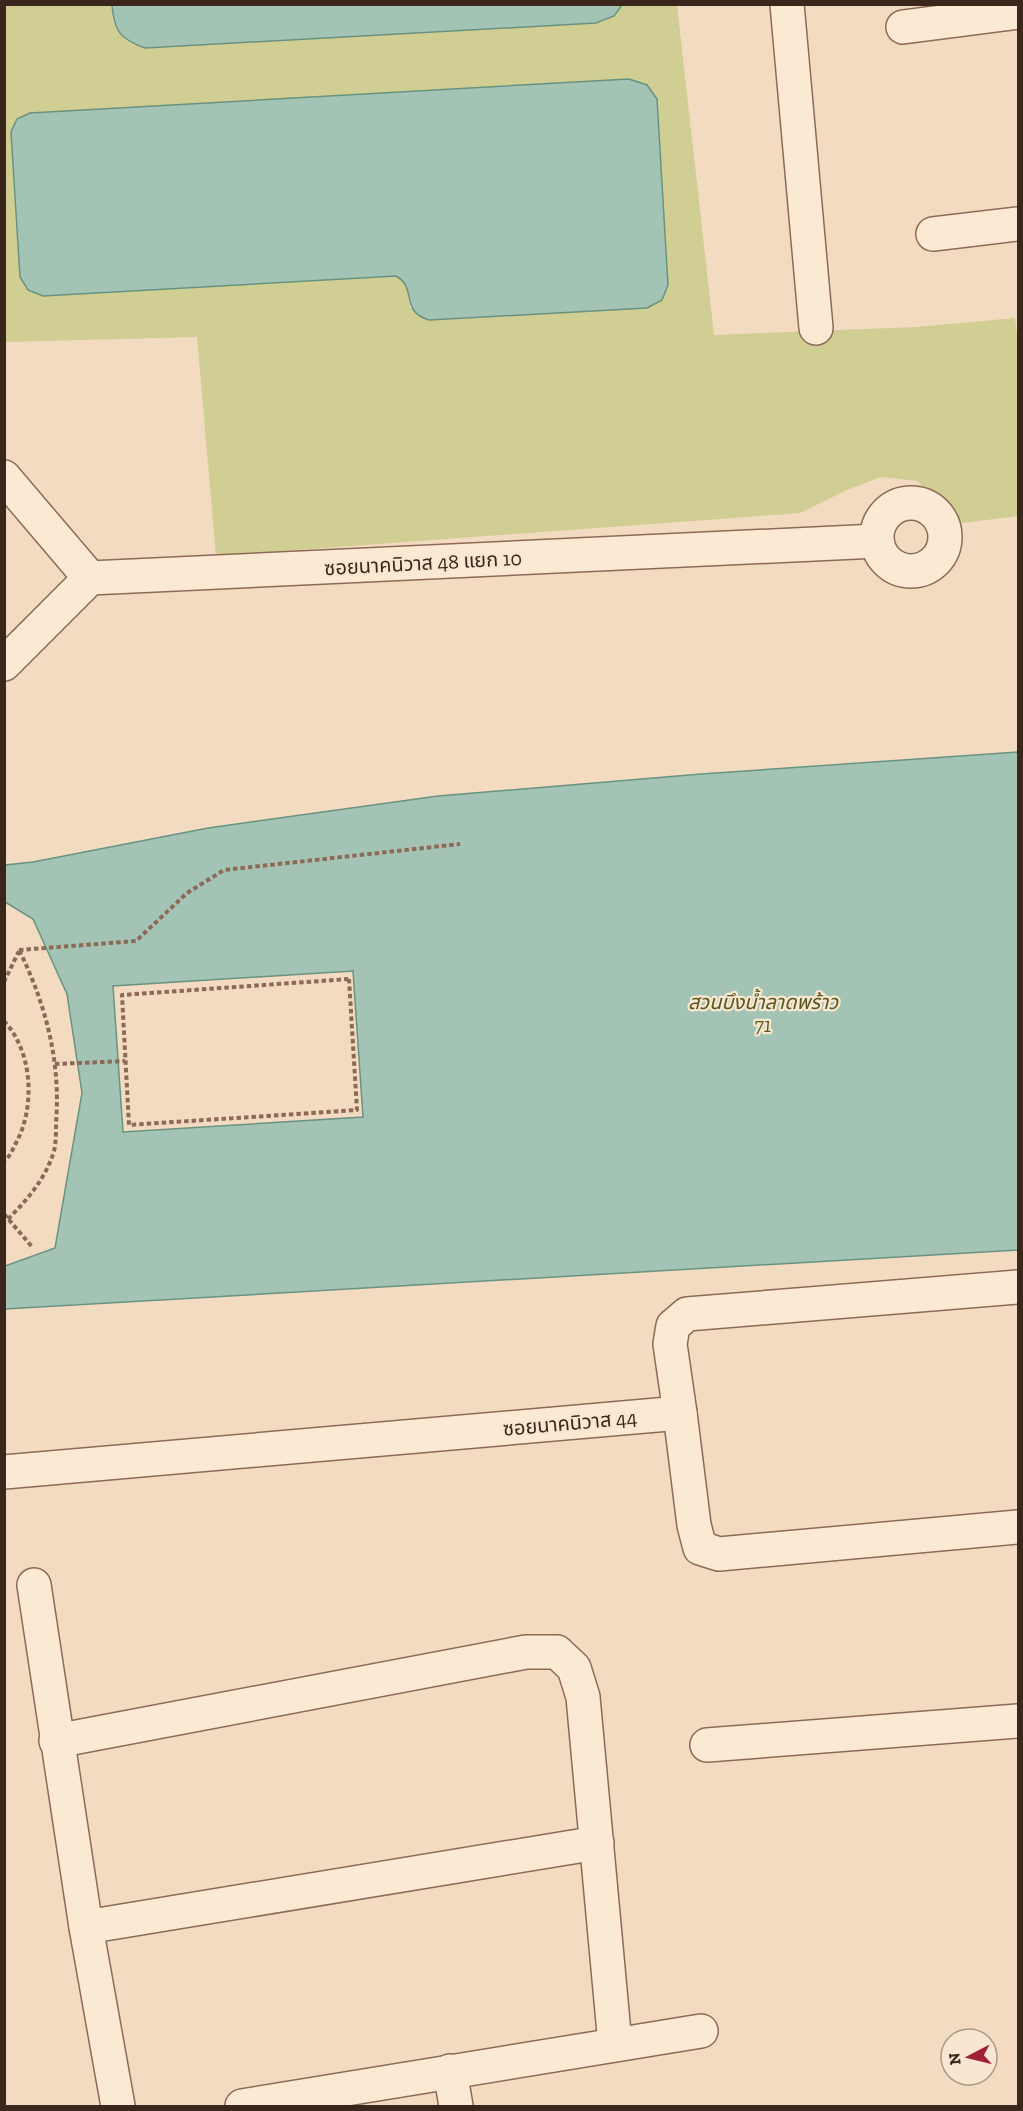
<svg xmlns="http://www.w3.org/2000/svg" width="1023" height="2111" font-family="'Zilla Slab','Noto Sans Thai',serif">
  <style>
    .green { fill: #d1ce93; fill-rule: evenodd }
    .water { fill: #a3c4b5; stroke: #699381; stroke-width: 1.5; fill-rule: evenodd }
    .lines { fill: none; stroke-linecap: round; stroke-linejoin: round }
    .minor-casing { stroke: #8d6a56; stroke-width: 36 }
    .path { stroke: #8d6a56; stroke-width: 4; stroke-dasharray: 4.5 3; stroke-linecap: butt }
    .minor { stroke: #fce9d4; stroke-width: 33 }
    .labels { text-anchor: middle; stroke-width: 4.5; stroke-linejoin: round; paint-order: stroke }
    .street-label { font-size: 20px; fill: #3b261c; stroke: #f9e6d0 }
    .park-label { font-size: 20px; font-style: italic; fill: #555a20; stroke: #f9e6d0 }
  </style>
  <rect width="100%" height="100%" fill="#f2dbc0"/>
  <path class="green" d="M 4,5 L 112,5 L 113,22 L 145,48 L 596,23 L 614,16 L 622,5 L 677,5 L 714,335 L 917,327 L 1015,318 L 1018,343 L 1018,516 L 948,525 L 918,481 L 881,477 L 847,490 L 800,513 L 216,556 L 197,337 L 5,342 ZM 17,119 L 647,308 L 410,308 L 407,286 L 396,276 L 43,296 Z"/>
  <g class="water">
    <path d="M 112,5 L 112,4 L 622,5 L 614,16 L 596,23 L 145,48 C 120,39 114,31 112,5 Z"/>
    <path d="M 629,79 L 647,85 L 657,99 L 668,285 L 662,300 L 647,308 L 429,320 C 399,311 418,288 396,276 L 43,296 L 28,290 L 20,277 L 11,132 L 17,119 L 30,113 Z"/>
    <path d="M 1018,752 L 1018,1250 L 5,1309 L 5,1266 L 55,1248 L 82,1093 L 67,994 L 33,919 L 5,902 L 5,865 L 33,862 L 208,828 L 438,796 L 701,774 ZM 353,971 L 363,1117 L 123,1132 L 113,986 Z"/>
  </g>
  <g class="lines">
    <defs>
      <g id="minor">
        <path d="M 787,4 L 816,328"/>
        <path d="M 903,27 L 1018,12"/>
        <path d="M 933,234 L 1018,224"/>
        <path d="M 4,477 L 90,578"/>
        <circle cx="911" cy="537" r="34"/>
        <path d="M 4,664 L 90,578 L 877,541"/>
        <path d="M 680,1413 L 670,1344 L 673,1326 L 687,1314 L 1018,1287"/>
        <path d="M 4,1472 L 680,1413 L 694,1525 L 700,1548 L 719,1554 L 1018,1527"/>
        <path d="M 34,1585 L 86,1927 L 118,2106"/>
        <path d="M 56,1741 L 526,1652 L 557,1652 L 574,1668 L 583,1697 L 615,2044"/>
        <path d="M 707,1745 L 1018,1721"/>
        <path d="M 86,1927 L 597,1843"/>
        <path d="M 450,2071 L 456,2106"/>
        <path d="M 242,2106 L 701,2031"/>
      </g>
    </defs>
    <use href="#minor" class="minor-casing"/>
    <g class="path">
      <path d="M 19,950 L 136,941 L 187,893 L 224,870 L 460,844"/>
      <path d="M 349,979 L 357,1110 L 129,1125 L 122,995 Z"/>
      <path d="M 4,982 L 19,951"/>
      <path d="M 4,1021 C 33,1052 35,1106 17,1141 C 13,1148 11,1156 4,1161"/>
      <path d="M 55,1064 L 125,1061"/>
      <path d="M 4,1214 L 33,1248"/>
      <path d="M 8,1219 C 28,1199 46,1178 54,1151 C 56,1143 56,1132 56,1123 C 61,1063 46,1004 19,950"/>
    </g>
    <use href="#minor" class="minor"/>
  </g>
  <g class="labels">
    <g class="street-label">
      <text transform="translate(423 563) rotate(-3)" y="7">ซอยนาคนิวาส 48 แยก 10</text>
      <text transform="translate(570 1423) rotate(-5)" y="7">ซอยนาคนิวาส 44</text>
    </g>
    <g class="park-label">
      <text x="763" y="1009">สวนบึงน้ำลาดพร้าว<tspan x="763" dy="23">71</tspan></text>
    </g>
  </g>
  <rect width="1023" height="2111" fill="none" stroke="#3b261c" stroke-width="12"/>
  <g transform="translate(969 2057) rotate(263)"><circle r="28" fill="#f9e6d0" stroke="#ad9988" stroke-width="1.5"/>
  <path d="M0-4.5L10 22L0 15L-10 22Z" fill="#a22037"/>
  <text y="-9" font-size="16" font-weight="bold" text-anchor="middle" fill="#3b261c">N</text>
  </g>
</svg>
